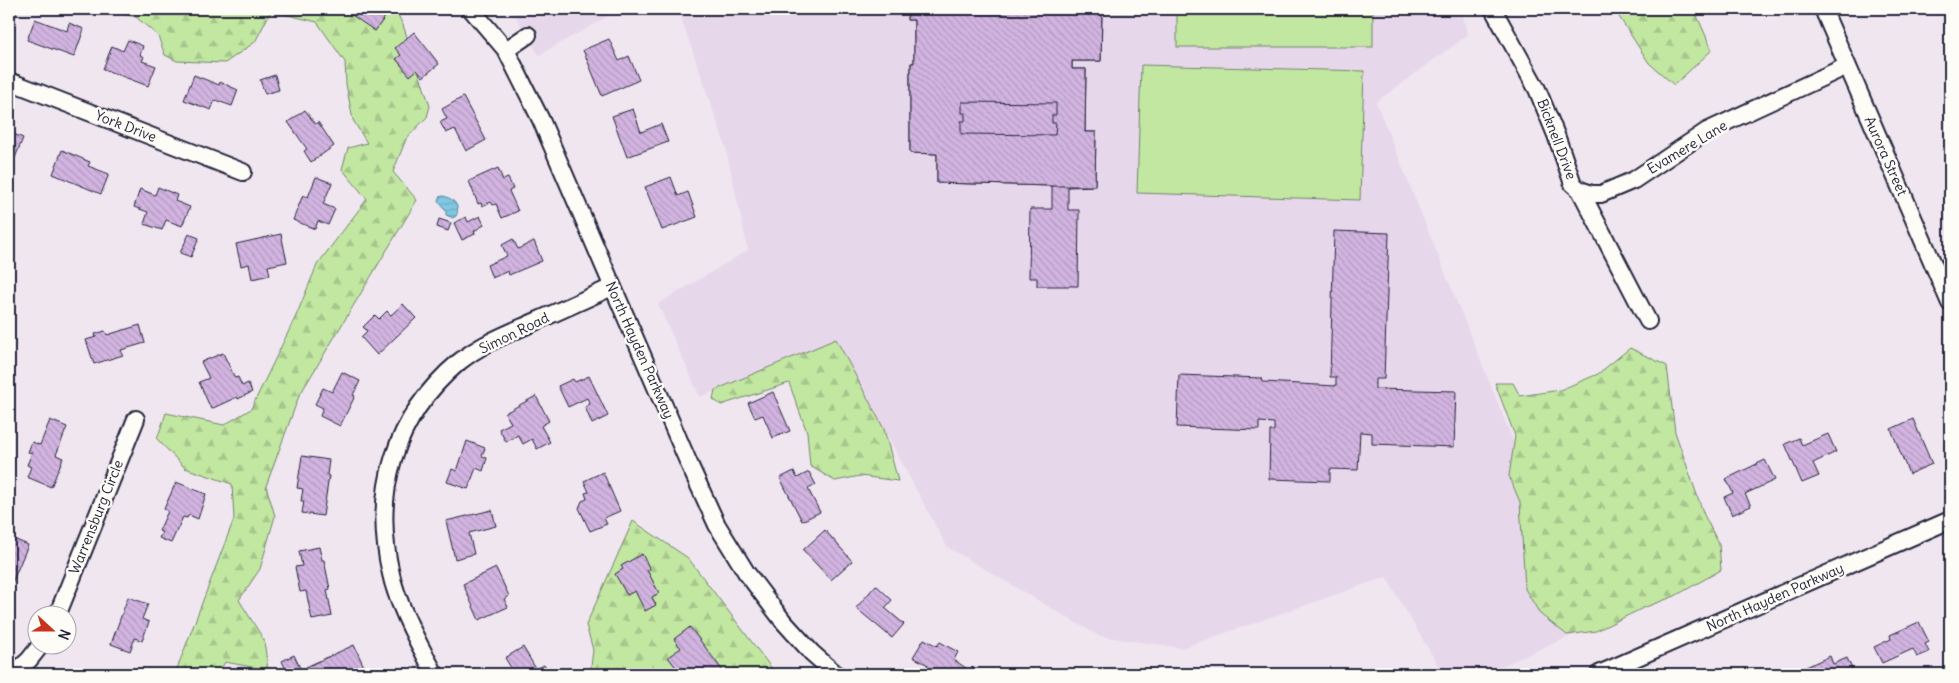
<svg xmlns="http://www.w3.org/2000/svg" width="1959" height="683" font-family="Delius,sans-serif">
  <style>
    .built { fill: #e7d7eb }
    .forest { fill: url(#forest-firs); stroke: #72846e }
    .park { fill: #c2e7a1; stroke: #72846e }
    .water { fill: url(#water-rules); stroke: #5a869f }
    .building { fill: url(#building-back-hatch); stroke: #22223b; fill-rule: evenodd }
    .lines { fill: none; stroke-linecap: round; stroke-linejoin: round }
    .minor-casing { stroke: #22223b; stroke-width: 20 }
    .minor { stroke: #fdfcf7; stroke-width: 16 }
    .labels { text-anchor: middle; stroke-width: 5; stroke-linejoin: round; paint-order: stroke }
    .street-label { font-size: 14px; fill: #22223b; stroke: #fdfcf7 }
  </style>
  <defs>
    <pattern id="forest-firs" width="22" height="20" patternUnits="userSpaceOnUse" patternTransform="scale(1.25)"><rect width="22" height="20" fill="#c2e7a1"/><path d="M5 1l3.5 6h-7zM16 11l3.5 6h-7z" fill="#a6c68c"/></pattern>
    <pattern id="water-rules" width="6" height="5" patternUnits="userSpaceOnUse" patternTransform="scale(1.25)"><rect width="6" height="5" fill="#80c8e1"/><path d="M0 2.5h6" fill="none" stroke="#6eacc2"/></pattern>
    <pattern id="building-back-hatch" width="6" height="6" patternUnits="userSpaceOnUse" patternTransform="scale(1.25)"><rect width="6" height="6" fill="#d2b4e0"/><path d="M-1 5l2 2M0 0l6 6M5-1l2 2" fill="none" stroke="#b49ac1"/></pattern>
  </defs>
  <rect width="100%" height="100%" fill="#f0e6f0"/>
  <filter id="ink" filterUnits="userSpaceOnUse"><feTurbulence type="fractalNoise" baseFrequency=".02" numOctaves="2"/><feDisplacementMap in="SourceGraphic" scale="10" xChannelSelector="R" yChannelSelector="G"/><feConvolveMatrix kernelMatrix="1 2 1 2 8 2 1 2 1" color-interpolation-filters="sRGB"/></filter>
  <g filter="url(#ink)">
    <g class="built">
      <path d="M 511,9 L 621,9 L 539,55 Z"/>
      <path d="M 678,9 L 1461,9 L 1468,35 L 1376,102 L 1589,628 L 1483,674 L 1443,674 L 1386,577 L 1182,648 L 1099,636 L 947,547 L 836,340 L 700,397 L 658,304 L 748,250 L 725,145 Z"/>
    </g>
    <g class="forest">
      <path d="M 68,9 L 395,9 L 403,25 L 430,106 L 427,117 L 406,139 L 393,172 L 417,200 L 299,396 L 266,486 L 275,516 L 260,569 L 239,600 L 264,640 L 268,670 L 225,662 L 218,674 L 175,674 L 234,519 L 232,484 L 185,468 L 157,439 L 166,413 L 224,425 L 251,409 L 296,316 L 317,265 L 367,199 L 342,169 L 348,148 L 367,143 L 353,120 L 346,84 L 345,62 L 317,22 L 271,11 L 255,42 L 225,63 L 177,61 L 165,55 L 158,36 L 136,17 L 110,11 Z"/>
      <path d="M 1614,9 L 1694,9 L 1712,50 L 1674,85 L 1649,63 Z"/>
      <path d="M 836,339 L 884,429 L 898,481 L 860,476 L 835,481 L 810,466 L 807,432 L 789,383 L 721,405 L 713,399 L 715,390 Z"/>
      <path d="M 1630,348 L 1667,366 L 1675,432 L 1704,515 L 1719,544 L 1721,570 L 1675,596 L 1643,608 L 1596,631 L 1567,635 L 1540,614 L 1525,589 L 1520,502 L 1509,476 L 1515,436 L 1495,383 L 1513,383 L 1520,396 L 1560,390 L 1598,374 Z"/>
      <path d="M 633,521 L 688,558 L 776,674 L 590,674 L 593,650 L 586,625 Z"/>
    </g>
    <g class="park">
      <rect x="1177" y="9" width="196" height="38"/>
      <path d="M 1141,65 L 1364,71 L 1360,200 L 1137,193 Z"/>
    </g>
    <path class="water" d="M 443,196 C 453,198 461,206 456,216 L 453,218 L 446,215 L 446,210 L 438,202 L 439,197 Z"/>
    <g class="building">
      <path d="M 9,9 L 17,11 L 9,33 Z"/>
      <path d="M 343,9 L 373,9 L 385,17 L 375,31 Z"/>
      <path d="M 908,9 L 1102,9 L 1101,61 L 1072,61 L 1072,69 L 1086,69 L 1085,132 L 1096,132 L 1095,186 L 1068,187 L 1068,210 L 1079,210 L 1078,286 L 1037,286 L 1037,278 L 1029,278 L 1030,209 L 1052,209 L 1052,186 L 937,183 L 937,154 L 910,153 L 910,72 L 911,72 L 911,63 L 914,63 L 914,20 L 907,20 Z"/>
      <path d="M 908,9 L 1102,9 L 1101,61 L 1072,61 L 1072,69 L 1086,69 L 1085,132 L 1096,132 L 1095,186 L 1052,186 L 937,183 L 937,154 L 910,153 L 910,72 L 911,72 L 911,63 L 914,63 L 914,20 L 907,20 ZM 962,102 L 1056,103 L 1056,115 L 1052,115 L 1052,123 L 1056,123 L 1055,135 L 961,134 L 961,121 L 965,121 L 965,113 L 962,113 Z"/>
      <path d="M 35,19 L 67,31 L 69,23 L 84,29 L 74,57 L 27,40 Z"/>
      <path d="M 414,32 L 439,64 L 423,77 L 417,70 L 410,76 L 396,59 L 401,55 L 395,48 Z"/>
      <path d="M 609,39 L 619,61 L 629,56 L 639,80 L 602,96 L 583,50 Z"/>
      <path d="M 128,40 L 143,46 L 140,55 L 144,57 L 142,61 L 156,66 L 148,86 L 103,69 L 112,46 L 123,51 Z"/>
      <path d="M 194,75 L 219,85 L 220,82 L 238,90 L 232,106 L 215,100 L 211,110 L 184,100 Z"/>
      <path d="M 275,75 L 279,90 L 265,94 L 260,80 Z"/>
      <path d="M 463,97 L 486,140 L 466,151 L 455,129 L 446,133 L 440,122 L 447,119 L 442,109 Z"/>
      <path d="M 633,109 L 641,132 L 661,124 L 668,142 L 627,157 L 612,116 Z"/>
      <path d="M 305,110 L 315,124 L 318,122 L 334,146 L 311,162 L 304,151 L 307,149 L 288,122 Z"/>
      <path d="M 9,132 L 23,138 L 15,158 L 9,156 Z"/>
      <path d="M 62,150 L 90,162 L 88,166 L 109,174 L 101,194 L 53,174 Z"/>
      <path d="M 498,168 L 503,180 L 508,178 L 510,182 L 513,189 L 509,191 L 518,211 L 502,218 L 496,204 L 493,205 L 491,202 L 482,206 L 481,203 L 478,204 L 469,181 Z"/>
      <path d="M 316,177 L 332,183 L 323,204 L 335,209 L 328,225 L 318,221 L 315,229 L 293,220 L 303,195 L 308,197 Z"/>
      <path d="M 671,177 L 678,196 L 688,192 L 697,217 L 662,230 L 645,187 Z"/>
      <path d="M 158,187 L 177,195 L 175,201 L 190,207 L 182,226 L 166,220 L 162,230 L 144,224 L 148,212 L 134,207 L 140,189 L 155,195 Z"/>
      <path d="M 480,216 L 484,225 L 474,231 L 475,234 L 462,240 L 454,223 L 466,217 L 468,222 Z"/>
      <path d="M 439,219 L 451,223 L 448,231 L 437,227 Z"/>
      <path d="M 1334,231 L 1389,233 L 1384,379 L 1375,379 L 1375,389 L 1456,391 L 1454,447 L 1372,444 L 1372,433 L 1360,432 L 1358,470 L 1330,469 L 1330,481 L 1269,479 L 1270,431 L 1274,431 L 1274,423 L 1259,422 L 1259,430 L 1177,427 L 1179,375 L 1262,378 L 1263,382 L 1336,386 L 1336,377 L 1330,377 Z"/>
      <path d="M 189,234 L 199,238 L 191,257 L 180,253 Z"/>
      <path d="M 281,234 L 287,262 L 268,266 L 270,275 L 252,279 L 249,264 L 241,266 L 236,244 Z"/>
      <path d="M 513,239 L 518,249 L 534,241 L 542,261 L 509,275 L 508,271 L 492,278 L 487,265 L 507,256 L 502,245 Z"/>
      <path d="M 403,304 L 416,318 L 377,355 L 361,337 L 367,331 L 363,327 L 375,315 L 379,319 L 387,311 L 391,315 Z"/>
      <path d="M 140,325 L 145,343 L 121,350 L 123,355 L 94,364 L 86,340 L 96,337 L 95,334 L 105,331 L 107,335 Z"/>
      <path d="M 223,353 L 235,378 L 238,377 L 242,386 L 248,383 L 252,392 L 238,399 L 237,397 L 211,409 L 199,382 L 209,378 L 201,362 Z"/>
      <path d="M 342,372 L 360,381 L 353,395 L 355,396 L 340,426 L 320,416 L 323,408 L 315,404 L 323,388 L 332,392 Z"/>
      <path d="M 589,376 L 608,416 L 592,424 L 585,407 L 590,404 L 587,398 L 568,407 L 558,386 L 573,379 L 575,382 Z"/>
      <path d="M 773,392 L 790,431 L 773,438 L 763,415 L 755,418 L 748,403 Z"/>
      <path d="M 536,396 L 549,421 L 541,426 L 550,442 L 537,449 L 532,439 L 523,444 L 518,435 L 506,442 L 499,429 L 511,423 L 505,413 Z"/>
      <path d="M 1913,419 L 1932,464 L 1909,474 L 1891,429 Z"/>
      <path d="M 50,420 L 67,427 L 56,455 L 63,458 L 51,487 L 27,477 L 31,467 L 27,465 L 32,453 L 28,452 L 32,442 L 40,445 Z"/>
      <path d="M 1828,434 L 1836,452 L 1813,463 L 1819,476 L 1802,483 L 1785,444 L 1799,438 L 1802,445 Z"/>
      <path d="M 467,441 L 485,448 L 482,456 L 487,458 L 483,471 L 476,468 L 468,489 L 447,482 L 452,469 L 457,471 Z"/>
      <path d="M 302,456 L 329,460 L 327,475 L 329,476 L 323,516 L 302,513 L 304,501 L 301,501 L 303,489 L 297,488 Z"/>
      <path d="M 1765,460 L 1775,480 L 1745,494 L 1751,506 L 1732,515 L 1724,497 L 1733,493 L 1726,479 Z"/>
      <path d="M 794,471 L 797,478 L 809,472 L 816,485 L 808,489 L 820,512 L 802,521 L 780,478 Z"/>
      <path d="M 603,472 L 620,511 L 604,518 L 607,524 L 590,531 L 579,508 L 582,501 L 587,499 L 585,493 L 589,492 L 584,481 Z"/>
      <path d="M 176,482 L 206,494 L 198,519 L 189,515 L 187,518 L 183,517 L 171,543 L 159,538 L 162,532 L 159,531 L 168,511 L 164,509 Z"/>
      <path d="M 492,510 L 496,526 L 469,533 L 474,554 L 455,559 L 446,521 Z"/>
      <path d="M 825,530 L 852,561 L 831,580 L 803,550 Z"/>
      <path d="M 9,537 L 28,545 L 9,590 Z"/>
      <path d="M 319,547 L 322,560 L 324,560 L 330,589 L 327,590 L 332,616 L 312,620 L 306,591 L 300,592 L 295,567 L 302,566 L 299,551 Z"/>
      <path d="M 642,554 L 650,569 L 647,570 L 659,593 L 652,597 L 656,605 L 645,611 L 635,591 L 627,595 L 615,574 L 623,569 L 621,566 Z"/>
      <path d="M 496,568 L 509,596 L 504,599 L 508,607 L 479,620 L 463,584 Z"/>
      <path d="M 876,585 L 892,600 L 885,608 L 904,624 L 892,638 L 856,608 Z"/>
      <path d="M 128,597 L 148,604 L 142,619 L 149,622 L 142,641 L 135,638 L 130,651 L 111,644 Z"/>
      <path d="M 1919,622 L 1929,642 L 1925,644 L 1929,652 L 1917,657 L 1913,649 L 1882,663 L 1874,647 L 1891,639 L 1890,635 Z"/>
      <path d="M 690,627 L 723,671 L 720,674 L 681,674 L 668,657 L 681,648 L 674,639 Z"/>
      <path d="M 924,639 L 937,646 L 940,642 L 958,652 L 954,660 L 966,668 L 962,674 L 929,674 L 924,672 L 928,665 L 913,657 Z"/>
      <path d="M 354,645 L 366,671 L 361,674 L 343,674 L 340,670 L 331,674 L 309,674 L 306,667 Z"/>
      <path d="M 523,647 L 536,669 L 544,665 L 547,670 L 551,667 L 556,674 L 515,674 L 505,658 Z"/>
      <path d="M 294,655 L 302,672 L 297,674 L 288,674 L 282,661 Z"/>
      <path d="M 1830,656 L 1833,664 L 1847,658 L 1854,673 L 1809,674 L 1806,667 Z"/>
      <path d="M 1401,668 L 1404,674 L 1390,674 Z"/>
    </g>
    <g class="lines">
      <defs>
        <g id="minor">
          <path d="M 471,9 L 506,50 L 541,120 L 690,466 L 717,525 L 746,572 L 783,621 L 812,653 L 836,674"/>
          <path d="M 1493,9 L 1537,89 L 1556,135 L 1573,184 L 1580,190 L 1648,321"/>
          <path d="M 1823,9 L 1950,303"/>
          <path d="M 506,50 L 528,35"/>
          <path d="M 9,81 L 243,172"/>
          <path d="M 1580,190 L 1592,194 L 1601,194 L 1634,180 L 1707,131 L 1847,66"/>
          <path d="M 57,616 L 136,419"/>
          <path d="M 13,674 L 29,660 L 40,646"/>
          <path d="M 435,674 C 420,647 397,603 391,574 C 372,492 394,417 459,362 C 481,344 507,334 532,323 C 559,311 586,299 612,287"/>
          <path d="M 1599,674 L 1950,520"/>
        </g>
      </defs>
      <use href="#minor" class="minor-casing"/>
      <use href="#minor" class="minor"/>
    </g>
  </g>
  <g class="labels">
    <g class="street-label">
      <text transform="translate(126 126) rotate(21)" y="5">York Drive</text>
      <text transform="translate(1557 139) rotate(69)" y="5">Bicknell Drive</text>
      <text transform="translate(1687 147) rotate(-31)" y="5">Evamere Lane</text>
      <text transform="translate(1886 156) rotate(66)" y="5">Aurora Street</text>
      <text transform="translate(514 333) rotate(-26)" y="5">Simon Road</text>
      <text transform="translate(640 350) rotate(66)" y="5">North Hayden Parkway</text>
      <text transform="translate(96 517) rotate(-68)" y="5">Warrensburg Circle</text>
      <text transform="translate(1775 597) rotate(-24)" y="5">North Hayden Parkway</text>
    </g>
  </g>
  <rect width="1959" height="683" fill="none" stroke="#fdfcf7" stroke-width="30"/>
  <rect x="15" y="15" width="1929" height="653" fill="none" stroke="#22223b" stroke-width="2" filter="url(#ink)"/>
  <g transform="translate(52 630) rotate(111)"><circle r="24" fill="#fdfcf7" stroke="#a5a5ac"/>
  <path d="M0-4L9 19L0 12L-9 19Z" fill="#c8321e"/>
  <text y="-8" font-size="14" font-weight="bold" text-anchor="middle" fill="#22223b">N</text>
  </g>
</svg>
